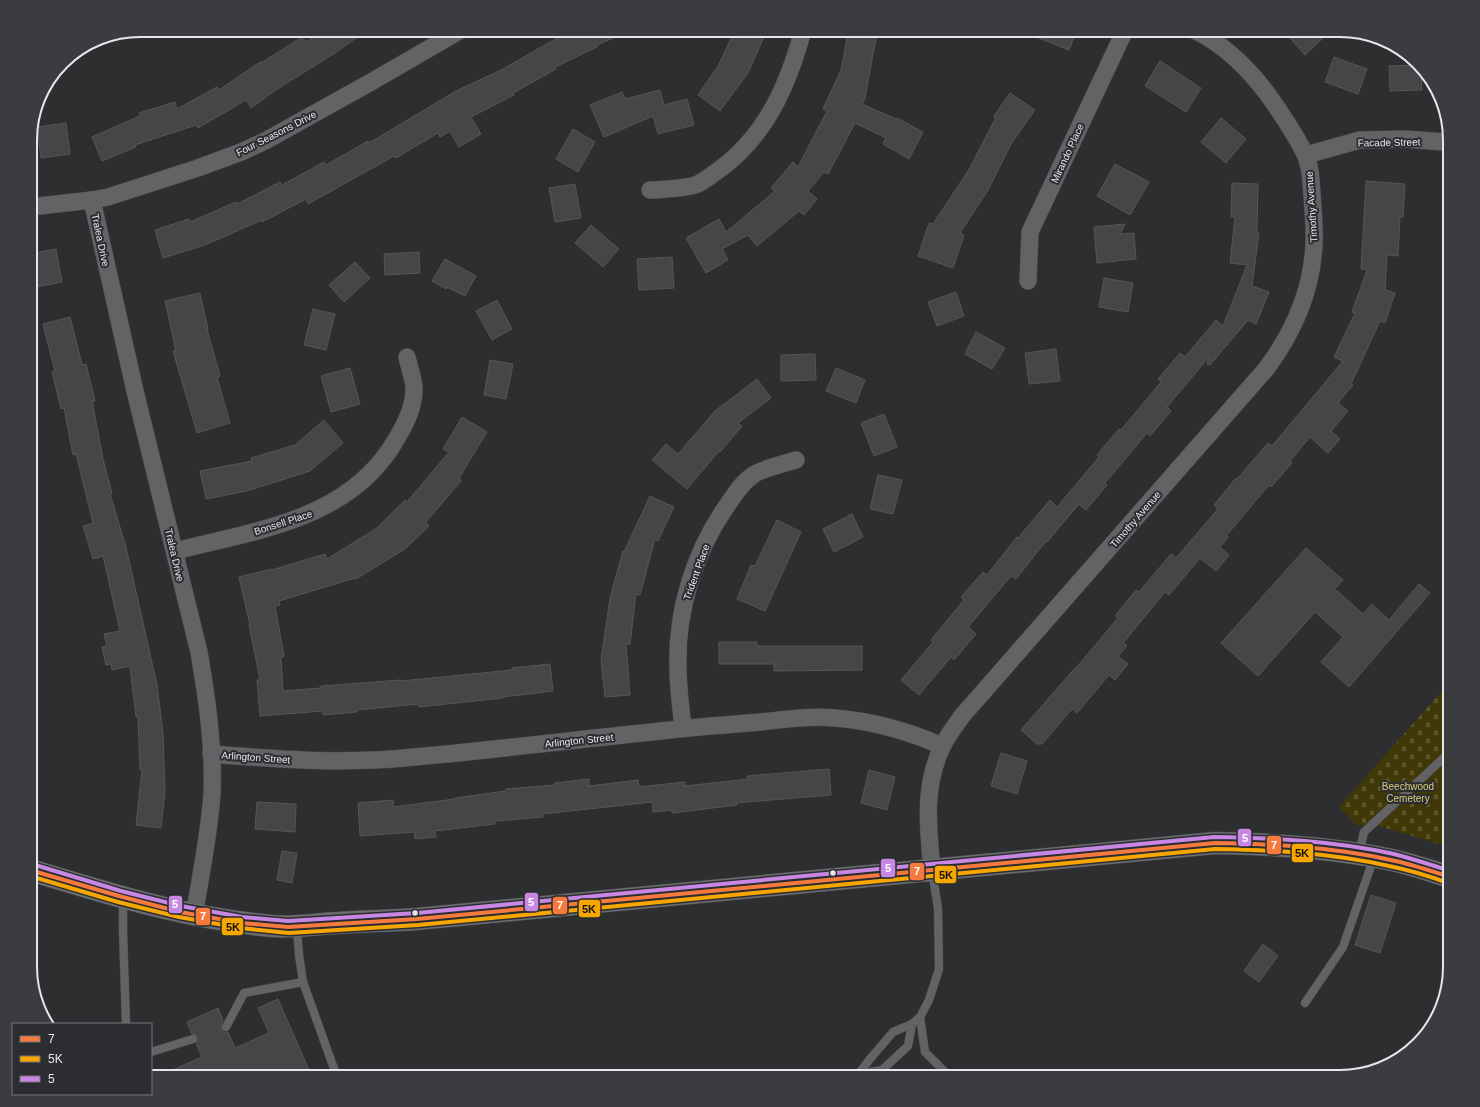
<svg xmlns="http://www.w3.org/2000/svg" width="1480" height="1107" font-family="Arial,sans-serif">
  <style>
    .cemetery { fill: url(#cemetery-stones) }
    .building { fill: #444647; stroke: #555658 }
    .lines { fill: none; stroke-linecap: round; stroke-linejoin: round }
    .service-casing { stroke: #48494a; stroke-width: 9 }
    .minor-casing { stroke: #48494a; stroke-width: 18 }
    .secondary-casing { stroke: #48494a; stroke-width: 23 }
    .service { stroke: #626365; stroke-width: 8 }
    .minor { stroke: #626365; stroke-width: 17 }
    .secondary { stroke: #6b6c6f; stroke-width: 22 }
    .bus-1-casing { stroke: #2b2d31; stroke-width: 7 }
    .bus-2-casing { stroke: #2b2d31; stroke-width: 7 }
    .bus-3-casing { stroke: #2b2d31; stroke-width: 7 }
    .bus-1 { stroke: #f6793e; stroke-width: 4 }
    .bus-2 { stroke: #f7a600; stroke-width: 4 }
    .bus-3 { stroke: #c787e3; stroke-width: 4 }
    .bus-dot { fill: #e6e7ea; stroke: #2b2d31; stroke-width: 1.5 }
    .labels { text-anchor: middle; stroke-width: 4; stroke-linejoin: round; paint-order: stroke }
    .street-label { font-size: 10px; fill: #e6e7ea; stroke: #2b2d31 }
    .park-label { font-size: 10px; fill: #dacd7b; stroke: #2b2d31 }
    .rim { fill: none; stroke: #e6e7ea; stroke-width: 2 }
    .line-badge { stroke: #2b2d31; stroke-width: 1.5 }
    .badge-label { font-size: 11px; text-anchor: middle; font-weight: bold; fill: #fff }
    .pale-badge-label { font-size: 11px; text-anchor: middle; font-weight: bold; fill: #111 }
  </style>
  <defs>
    <pattern id="cemetery-stones" width="16" height="16" patternUnits="userSpaceOnUse"><rect width="16" height="16" fill="#403806"/><path d="M2 7V4a2 2 0 0 1 4 0v3zM10 15v-3a2 2 0 0 1 4 0v3z" fill="#5c552a"/></pattern>
  </defs>
  <rect width="100%" height="100%" fill="#2c2e30"/>
  <path class="cemetery" d="M 1450,682 L 1450,847 L 1382,827 L 1356,825 L 1339,807 Z"/>
  <g class="building">
    <path d="M 323,30 L 367,30 L 335,53 L 279,88 L 251,108 L 246,100 L 198,128 L 196,125 L 135,145 L 136,147 L 102,161 L 92,137 L 140,116 L 139,113 L 175,102 L 177,109 L 217,87 L 219,90 L 260,62 L 261,63 L 302,37 L 306,42 Z"/>
    <path d="M 574,30 L 632,30 L 597,45 L 597,47 L 555,67 L 556,69 L 513,93 L 514,95 L 471,117 L 481,134 L 459,147 L 450,131 L 440,137 L 438,133 L 396,158 L 394,156 L 308,204 L 306,199 L 262,222 L 262,220 L 205,245 L 163,258 L 155,230 L 189,219 L 190,222 L 236,202 L 237,204 L 280,182 L 282,185 L 324,162 L 326,165 L 368,141 L 369,143 L 456,91 L 501,70 L 552,41 Z"/>
    <path d="M 735,30 L 747,30 L 764,37 L 748,73 L 720,111 L 698,95 L 718,66 Z"/>
    <path d="M 1019,30 L 1077,30 L 1069,50 Z"/>
    <path d="M 1283,30 L 1316,30 L 1323,38 L 1305,55 Z"/>
    <path d="M 848,33 L 876,38 L 865,98 L 862,104 L 896,119 L 897,118 L 923,132 L 909,159 L 883,144 L 886,138 L 855,123 L 828,174 L 824,172 L 808,191 L 817,199 L 804,215 L 799,211 L 757,246 L 748,235 L 722,249 L 728,260 L 706,273 L 686,238 L 719,219 L 726,232 L 775,191 L 771,188 L 793,162 L 798,167 L 827,111 L 823,109 L 841,70 Z"/>
    <path d="M 1334,57 L 1367,69 L 1358,94 L 1325,82 Z"/>
    <path d="M 1160,61 L 1201,88 L 1186,112 L 1145,86 Z"/>
    <path d="M 1417,65 L 1421,70 L 1422,90 L 1390,91 L 1389,66 Z"/>
    <path d="M 660,90 L 664,105 L 687,99 L 694,125 L 658,134 L 653,116 L 604,137 L 590,105 L 622,92 L 625,99 Z"/>
    <path d="M 1010,93 L 1035,110 L 1011,144 L 988,190 L 960,233 L 964,235 L 953,268 L 918,256 L 929,223 L 933,224 L 970,168 L 996,117 L 994,116 Z"/>
    <path d="M 1221,118 L 1246,139 L 1226,163 L 1201,142 Z"/>
    <path d="M 66,123 L 70,154 L 41,158 L 37,127 Z"/>
    <path d="M 573,129 L 595,142 L 578,172 L 556,159 Z"/>
    <path d="M 1115,164 L 1149,182 L 1130,215 L 1097,196 Z"/>
    <path d="M 1366,181 L 1405,184 L 1403,217 L 1400,217 L 1398,256 L 1387,255 L 1385,290 L 1395,293 L 1385,323 L 1380,321 L 1351,384 L 1353,385 L 1338,403 L 1348,411 L 1331,431 L 1340,439 L 1328,453 L 1310,437 L 1290,461 L 1292,463 L 1271,487 L 1269,485 L 1226,536 L 1228,537 L 1220,547 L 1229,555 L 1216,571 L 1200,558 L 1169,595 L 1165,592 L 1123,643 L 1127,646 L 1118,656 L 1128,664 L 1115,680 L 1109,675 L 1077,713 L 1072,709 L 1042,744 L 1037,744 L 1021,730 L 1075,668 L 1076,668 L 1118,618 L 1115,616 L 1136,590 L 1139,592 L 1171,554 L 1176,558 L 1218,509 L 1214,505 L 1236,478 L 1237,479 L 1268,443 L 1272,446 L 1343,361 L 1334,357 L 1355,313 L 1352,312 L 1367,270 L 1361,269 Z"/>
    <path d="M 1232,183 L 1258,184 L 1257,232 L 1259,233 L 1252,286 L 1269,292 L 1256,324 L 1248,320 L 1210,365 L 1207,364 L 1209,357 L 1167,407 L 1171,411 L 1150,436 L 1147,433 L 1105,483 L 1107,485 L 1086,510 L 1079,504 L 1047,542 L 1046,541 L 1016,579 L 1011,576 L 968,627 L 976,634 L 954,660 L 951,657 L 919,695 L 901,680 L 933,642 L 931,640 L 964,600 L 961,597 L 983,572 L 987,575 L 1017,537 L 1018,538 L 1050,500 L 1057,507 L 1099,457 L 1097,455 L 1119,429 L 1121,430 L 1161,382 L 1158,379 L 1180,353 L 1185,357 L 1216,320 L 1223,326 L 1247,265 L 1230,263 L 1235,217 L 1231,217 Z"/>
    <path d="M 575,184 L 581,218 L 555,222 L 549,188 Z"/>
    <path d="M 1125,224 L 1120,234 L 1134,233 L 1136,259 L 1097,263 L 1094,227 Z"/>
    <path d="M 591,225 L 619,249 L 603,267 L 575,243 Z"/>
    <path d="M 56,249 L 62,282 L 30,288 L 30,254 Z"/>
    <path d="M 419,252 L 420,273 L 385,275 L 384,254 Z"/>
    <path d="M 672,257 L 674,288 L 639,290 L 637,259 Z"/>
    <path d="M 445,259 L 476,276 L 465,296 L 447,287 L 446,289 L 432,281 Z"/>
    <path d="M 355,262 L 370,278 L 344,302 L 329,285 Z"/>
    <path d="M 1104,278 L 1133,283 L 1128,312 L 1099,307 Z"/>
    <path d="M 956,292 L 964,316 L 937,326 L 928,302 Z"/>
    <path d="M 200,293 L 208,329 L 207,329 L 220,376 L 217,377 L 230,423 L 197,433 L 173,351 L 176,351 L 165,301 Z"/>
    <path d="M 497,300 L 512,329 L 492,340 L 476,311 Z"/>
    <path d="M 313,309 L 335,314 L 326,350 L 304,345 Z"/>
    <path d="M 70,317 L 82,365 L 86,364 L 95,401 L 92,401 L 103,459 L 112,493 L 110,494 L 126,547 L 157,685 L 163,733 L 165,792 L 161,828 L 136,825 L 142,770 L 140,770 L 138,717 L 136,717 L 130,666 L 112,670 L 111,664 L 106,665 L 102,647 L 107,646 L 104,634 L 120,631 L 103,556 L 93,559 L 83,526 L 93,523 L 76,454 L 73,455 L 64,408 L 61,409 L 52,372 L 55,371 L 43,324 Z"/>
    <path d="M 976,332 L 1005,348 L 992,369 L 965,354 Z"/>
    <path d="M 1056,349 L 1060,381 L 1029,384 L 1025,353 Z"/>
    <path d="M 815,354 L 816,380 L 781,381 L 781,355 Z"/>
    <path d="M 490,360 L 513,364 L 506,399 L 484,395 Z"/>
    <path d="M 350,368 L 360,404 L 331,412 L 321,376 Z"/>
    <path d="M 836,368 L 865,380 L 856,403 L 826,391 Z"/>
    <path d="M 757,379 L 771,398 L 738,423 L 742,426 L 720,452 L 719,451 L 687,489 L 652,460 L 666,444 L 678,454 L 715,411 Z"/>
    <path d="M 884,414 L 897,447 L 874,456 L 861,423 Z"/>
    <path d="M 462,417 L 487,432 L 459,478 L 461,481 L 426,522 L 429,526 L 405,549 L 356,579 L 355,578 L 279,601 L 280,605 L 275,606 L 284,656 L 281,657 L 283,691 L 321,688 L 321,686 L 401,680 L 401,681 L 512,670 L 512,668 L 550,664 L 553,691 L 503,697 L 503,698 L 419,707 L 418,704 L 357,710 L 357,712 L 323,715 L 323,711 L 260,716 L 257,680 L 260,680 L 249,625 L 250,625 L 239,577 L 272,569 L 272,570 L 325,554 L 327,559 L 377,528 L 405,500 L 407,502 L 449,452 L 443,449 Z"/>
    <path d="M 324,420 L 343,443 L 310,471 L 247,491 L 206,499 L 200,471 L 252,461 L 251,458 L 295,445 Z"/>
    <path d="M 878,475 L 902,480 L 893,514 L 870,509 Z"/>
    <path d="M 650,496 L 674,507 L 658,541 L 655,539 L 640,595 L 636,594 L 630,644 L 626,644 L 630,695 L 605,697 L 601,660 L 610,598 L 623,551 L 624,552 Z"/>
    <path d="M 852,514 L 863,537 L 834,552 L 823,529 Z"/>
    <path d="M 777,520 L 801,532 L 765,611 L 737,599 L 751,565 L 755,566 Z"/>
    <path d="M 1306,548 L 1343,580 L 1335,589 L 1363,614 L 1372,604 L 1389,620 L 1419,584 L 1430,593 L 1349,687 L 1321,662 L 1343,637 L 1315,612 L 1258,676 L 1221,643 Z"/>
    <path d="M 719,642 L 757,642 L 757,646 L 862,646 L 862,670 L 774,671 L 774,664 L 719,664 Z"/>
    <path d="M 1001,753 L 1027,761 L 1017,794 L 991,786 Z"/>
    <path d="M 829,769 L 831,795 L 736,803 L 737,805 L 672,813 L 672,810 L 653,812 L 652,802 L 543,814 L 543,817 L 495,821 L 495,824 L 435,831 L 436,837 L 415,839 L 414,832 L 360,836 L 358,803 L 393,800 L 393,807 L 455,799 L 455,798 L 506,791 L 506,789 L 555,785 L 555,783 L 589,779 L 589,786 L 638,780 L 639,787 L 685,782 L 685,786 L 748,779 L 747,776 Z"/>
    <path d="M 869,770 L 895,777 L 887,810 L 861,803 Z"/>
    <path d="M 257,802 L 296,804 L 295,832 L 255,829 Z"/>
    <path d="M 282,851 L 297,853 L 292,883 L 277,880 Z"/>
    <path d="M 1371,895 L 1396,903 L 1380,953 L 1355,945 Z"/>
    <path d="M 1263,944 L 1278,956 L 1259,982 L 1244,971 Z"/>
    <path d="M 278,999 L 312,1077 L 157,1077 L 202,1057 L 196,1043 L 198,1041 L 198,1037 L 196,1035 L 192,1034 L 187,1022 L 218,1008 L 223,1020 L 221,1025 L 221,1030 L 224,1032 L 228,1032 L 235,1048 L 269,1033 L 258,1008 Z"/>
  </g>
  <g class="lines">
    <defs>
      <g id="service">
        <path d="M 1359,854 L 1364,832 L 1450,752"/>
        <path d="M 123,899 L 123,931 L 126,1024"/>
        <path d="M 297,928 L 299,955 L 303,982 L 337,1077"/>
        <path d="M 1305,1003 L 1343,947 L 1374,857"/>
        <path d="M 920,1017 L 925,1052 L 950,1077"/>
        <path d="M 226,1027 L 244,993 L 303,982"/>
        <path d="M 151,1052 L 193,1039"/>
        <path d="M 860,1074 L 882,1070 L 908,1046 L 912,1024"/>
        <path d="M 856,1077 L 870,1059 L 893,1032 L 912,1024 L 920,1017 L 929,1000 L 939,969 L 938,908 L 932,871"/>
      </g>
      <g id="minor">
        <path d="M 1306,155 L 1360,140 L 1405,139 L 1444,142 L 1450,144"/>
        <path d="M 650,190 C 663,189 683,189 695,185 C 702,183 710,176 716,172 C 765,138 788,86 803,30"/>
        <path d="M 92,200 L 135,391 L 199,652 C 207,699 214,747 212,794 C 209,835 201,875 194,915"/>
        <path d="M 30,207 L 92,200 L 108,197 L 198,168 L 241,152 L 265,141 L 371,82 L 461,30"/>
        <path d="M 1028,281 L 1030,232 L 1125,30"/>
        <path d="M 175,551 C 257,530 351,520 397,438 C 406,423 414,407 414,389 C 414,379 409,367 407,357"/>
        <path d="M 683,728 C 681,708 678,688 678,668 C 676,612 694,553 726,507 C 734,496 741,483 753,475 C 759,470 786,463 796,460"/>
        <path d="M 211,754 C 276,759 339,764 404,758 C 484,751 563,741 643,733 C 683,728 722,725 761,722 C 786,719 811,716 835,718 C 872,721 908,731 942,746"/>
        <path d="M 932,870 C 928,827 923,787 942,747 C 947,736 955,726 962,716 L 1266,369 C 1293,333 1312,290 1314,244 C 1315,228 1313,211 1312,195 C 1311,182 1311,166 1305,154 C 1295,134 1279,110 1266,92 C 1246,66 1224,44 1194,30"/>
      </g>
      <path id="secondary" d="M 30,870 C 109,894 189,919 272,926 C 294,928 316,924 338,923 C 365,921 391,921 417,919 L 1215,843 C 1271,844 1327,847 1382,858 C 1405,862 1428,870 1450,877"/>
    </defs>
    <use href="#service" class="service-casing"/>
    <use href="#minor" class="minor-casing"/>
    <use href="#secondary" class="secondary-casing"/>
    <use href="#service" class="service"/>
    <use href="#minor" class="minor"/>
    <use href="#secondary" class="secondary"/>
    <defs>
      <path id="bus-1" d="M 30,870 L 119,896 L 180,912 L 241,923 L 288,927 L 417,919 L 1215,843 C 1274,844 1333,847 1391,860 C 1411,864 1431,871 1450,877"/>
      <path id="bus-2" d="M 30,876 L 118,902 L 179,917 L 240,928 L 289,933 L 418,925 L 1215,849 C 1274,850 1332,853 1389,866 C 1409,870 1429,876 1448,883"/>
      <path id="bus-3" d="M 32,864 L 121,891 L 181,906 L 242,917 L 288,921 L 417,913 L 1214,837 C 1274,838 1336,841 1394,854 C 1413,859 1432,865 1450,871"/>
    </defs>
    <use href="#bus-1" class="bus-1-casing"/>
    <use href="#bus-2" class="bus-2-casing"/>
    <use href="#bus-3" class="bus-3-casing"/>
    <use href="#bus-1" class="bus-1"/>
    <use href="#bus-2" class="bus-2"/>
    <use href="#bus-3" class="bus-3"/>
  </g>
  <g class="bus-dot">
    <circle cx="833" cy="873" r="3.5"/>
    <circle cx="415" cy="913" r="3.5"/>
  </g>
  <g class="labels">
    <g class="street-label">
      <text transform="translate(276 133) rotate(-27)" y="4">Four Seasons Drive</text>
      <text transform="translate(1389 142) rotate(-1)" y="4">Facade Street</text>
      <text transform="translate(1067 153) rotate(-65)" y="4">Mirando Place</text>
      <text transform="translate(1311 207) rotate(-94)" y="4">Timothy Avenue</text>
      <text transform="translate(101 240) rotate(78)" y="4">Tralea Drive</text>
      <text transform="translate(1135 519) rotate(-49)" y="4">Timothy Avenue</text>
      <text transform="translate(283 522) rotate(-18)" y="4">Bonsell Place</text>
      <text transform="translate(175 555) rotate(77)" y="4">Tralea Drive</text>
      <text transform="translate(696 572) rotate(-70)" y="4">Trident Place</text>
      <text transform="translate(579 740) rotate(-6)" y="4">Arlington Street</text>
      <text transform="translate(256 757) rotate(4)" y="4">Arlington Street</text>
    </g>
    <g class="park-label">
      <text x="1408" y="790">Beechwood<tspan x="1408" dy="12">Cemetery</tspan></text>
    </g>
  </g>
  <path d="M0 0H1480V1107H0ZM140 37H1340A103 103 0 0 1 1443 140V967A103 103 0 0 1 1340 1070H140A103 103 0 0 1 37 967V140A103 103 0 0 1 140 37Z" fill="#3a3c40" fill-rule="evenodd"/>
  <path class="rim" d="M140 37H1340A103 103 0 0 1 1443 140V967A103 103 0 0 1 1340 1070H140A103 103 0 0 1 37 967V140A103 103 0 0 1 140 37Z"/>
  <g class="line-badge">
    <rect x="1237" y="828" width="15" height="19" rx="4" fill="#c787e3"/>
    <rect x="1266" y="835" width="16" height="20" rx="4" fill="#f6793e"/>
    <rect x="1291" y="843" width="23" height="20" rx="4" fill="#f7a600"/>
    <rect x="880" y="858" width="16" height="20" rx="4" fill="#c787e3"/>
    <rect x="909" y="862" width="16" height="19" rx="4" fill="#f6793e"/>
    <rect x="934" y="865" width="23" height="19" rx="4" fill="#f7a600"/>
    <rect x="524" y="892" width="15" height="20" rx="4" fill="#c787e3"/>
    <rect x="168" y="895" width="15" height="19" rx="4" fill="#c787e3"/>
    <rect x="552" y="896" width="16" height="19" rx="4" fill="#f6793e"/>
    <rect x="578" y="899" width="23" height="19" rx="4" fill="#f7a600"/>
    <rect x="195" y="907" width="16" height="19" rx="4" fill="#f6793e"/>
    <rect x="221" y="917" width="23" height="19" rx="4" fill="#f7a600"/>
  </g>
  <g class="badge-label">
    <text x="1245" y="842">5</text>
    <text x="1274" y="849">7</text>
    <text x="888" y="872">5</text>
    <text x="917" y="875">7</text>
    <text x="531" y="906">5</text>
    <text x="175" y="908">5</text>
    <text x="560" y="909">7</text>
    <text x="203" y="920">7</text>
  </g>
  <g class="pale-badge-label">
    <text x="1302" y="857">5K</text>
    <text x="946" y="879">5K</text>
    <text x="589" y="913">5K</text>
    <text x="233" y="931">5K</text>
  </g>
  <rect x="12" y="1023" width="140" height="72" fill="#2b2d31" stroke="#76777b"/>
  <rect x="20" y="1036" width="20" height="6" fill="#f6793e" stroke="#76777b"/>
  <text x="48" y="1043" font-size="12" fill="#e6e7ea">7</text>
  <rect x="20" y="1056" width="20" height="6" fill="#f7a600" stroke="#76777b"/>
  <text x="48" y="1063" font-size="12" fill="#e6e7ea">5K</text>
  <rect x="20" y="1076" width="20" height="6" fill="#c787e3" stroke="#76777b"/>
  <text x="48" y="1083" font-size="12" fill="#e6e7ea">5</text>
</svg>
